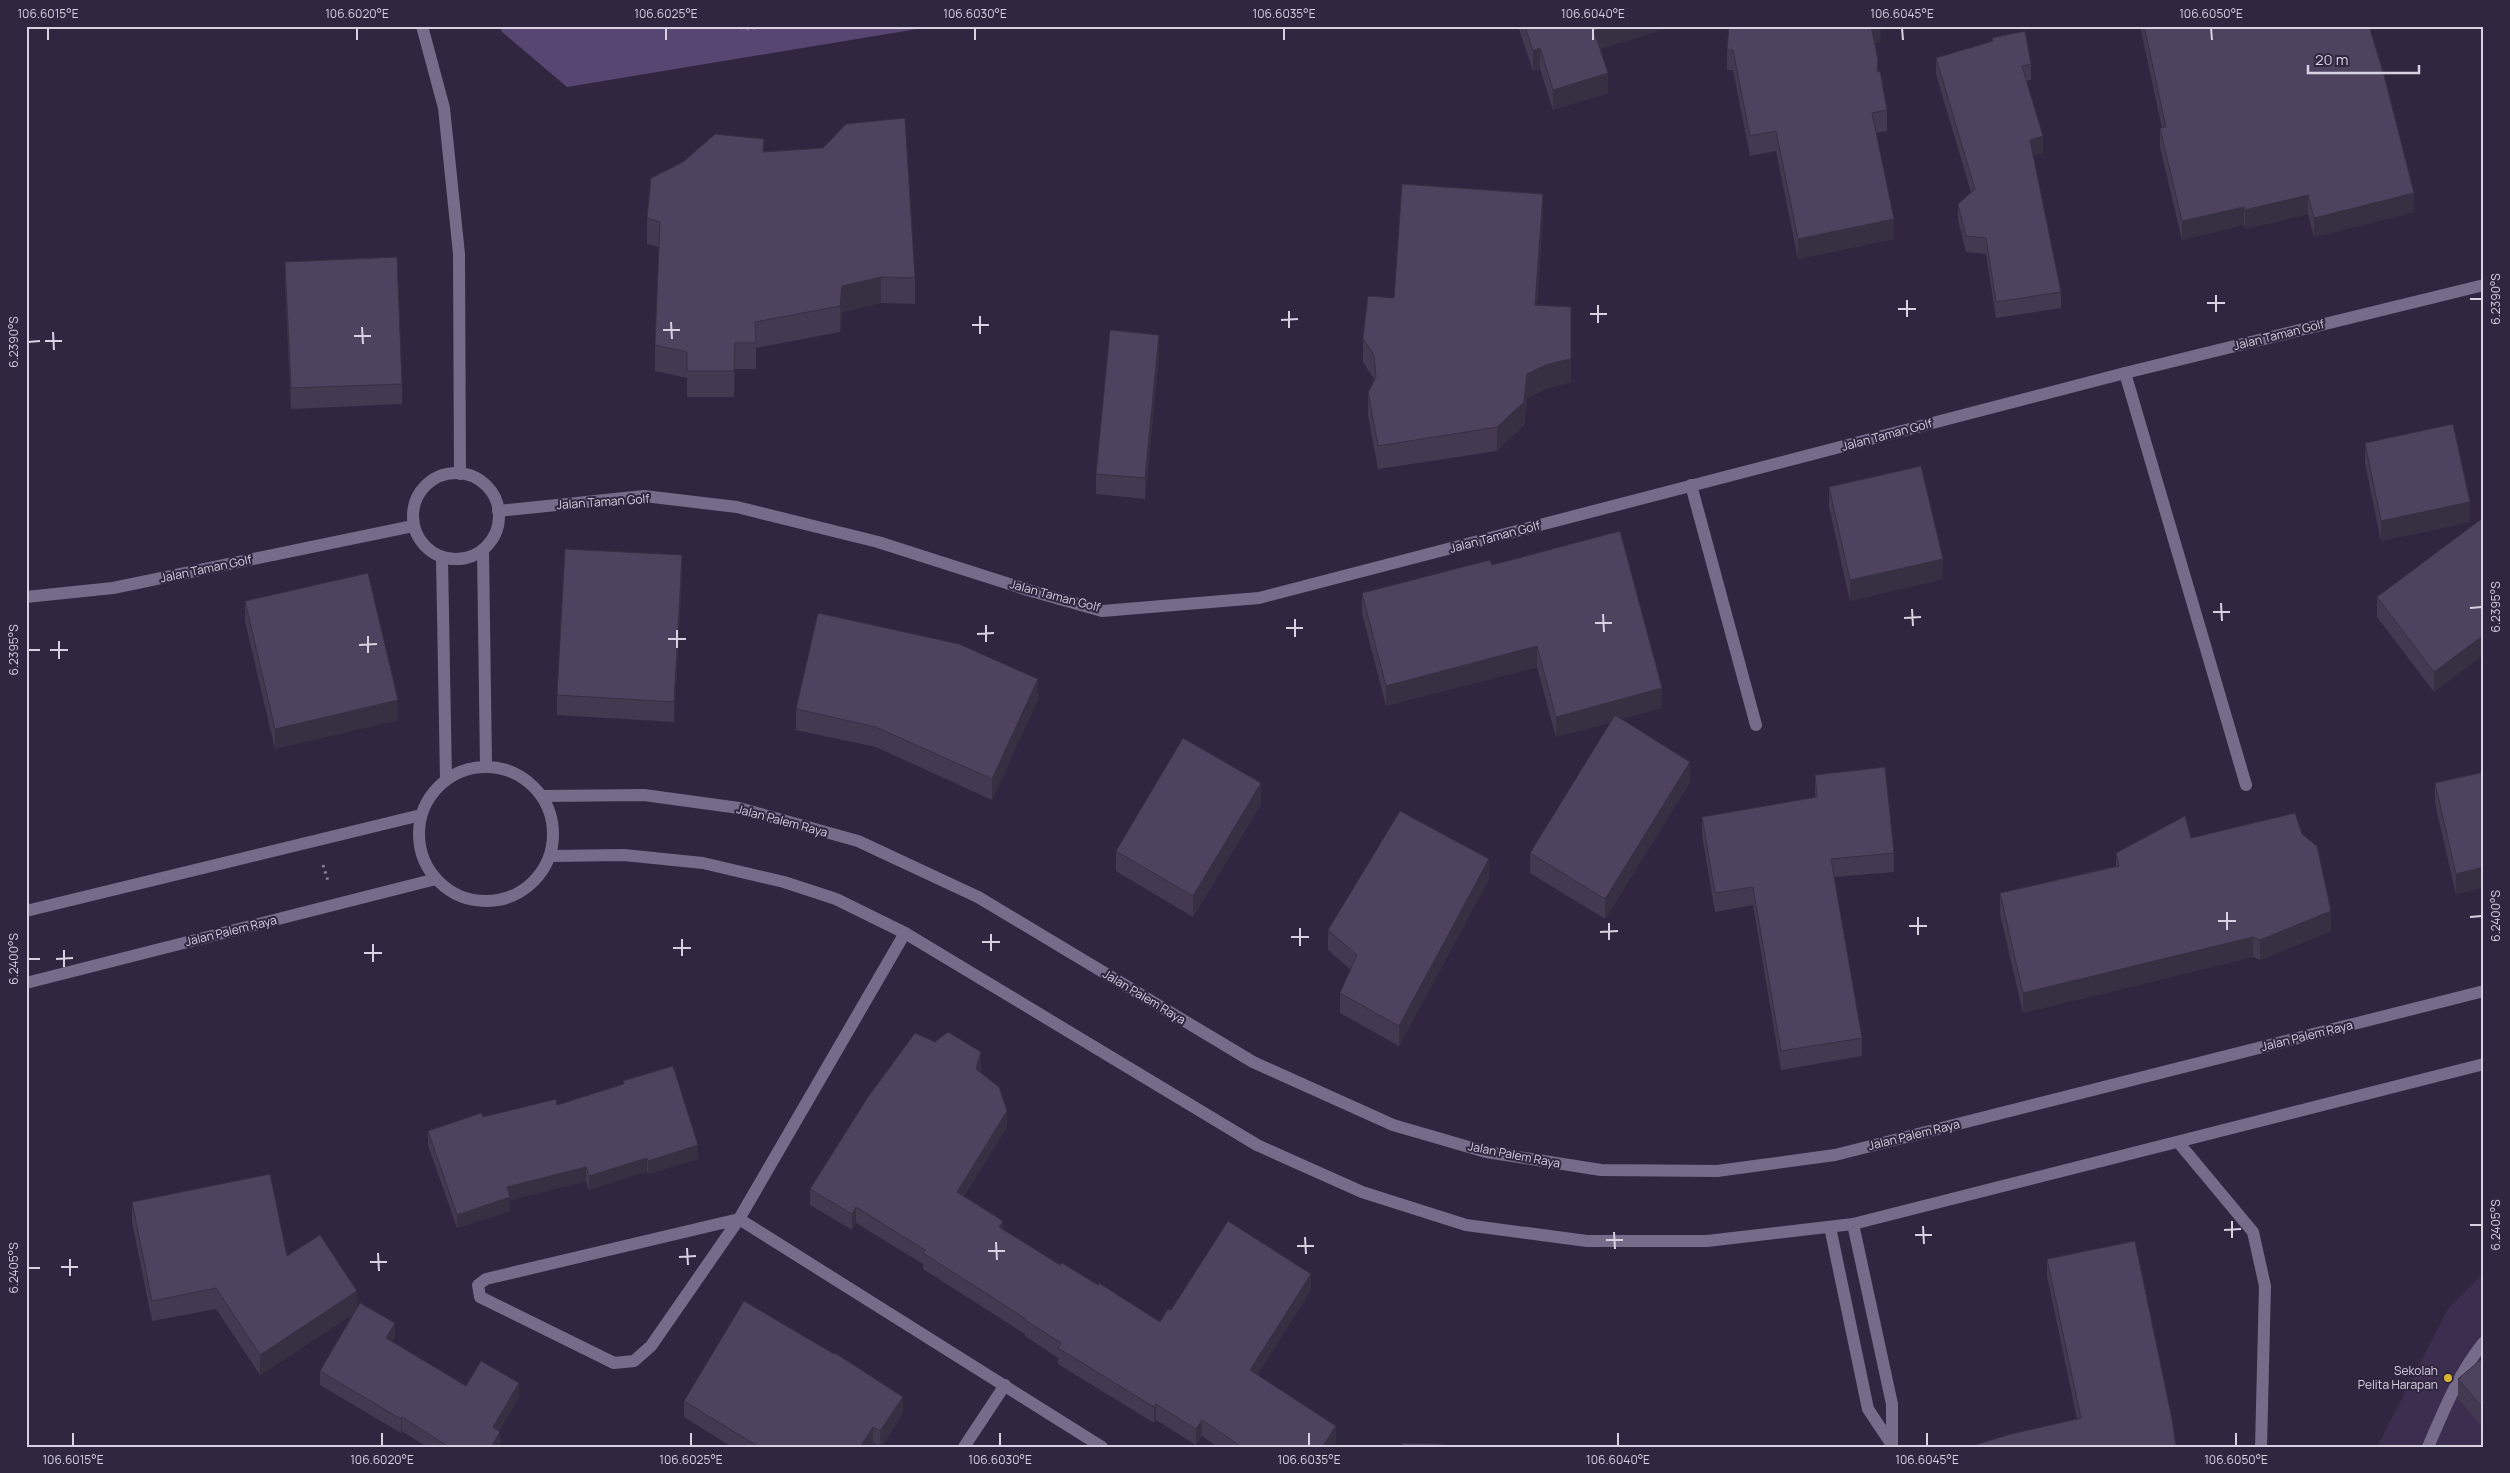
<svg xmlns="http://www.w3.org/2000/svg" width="2510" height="1473" font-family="Manrope,sans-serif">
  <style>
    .built { fill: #3c2e4f }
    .green { fill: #584672 }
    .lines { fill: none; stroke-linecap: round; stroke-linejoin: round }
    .path { stroke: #827a90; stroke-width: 3; stroke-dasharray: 2.5 4; stroke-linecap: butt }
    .service { stroke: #766b89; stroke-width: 12 }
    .minor { stroke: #766b89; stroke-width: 12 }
    .tertiary { stroke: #766b89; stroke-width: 12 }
    .wall { fill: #433a52 }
    .shaded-wall { fill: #372f42 }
    .building { fill: #4e435f; stroke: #372f42 }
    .ticks { fill: none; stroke: #d7d1e2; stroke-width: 2 }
    .poi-dot { fill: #d8b434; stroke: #312640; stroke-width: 2 }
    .labels { text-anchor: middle; stroke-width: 4; stroke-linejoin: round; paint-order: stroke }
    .street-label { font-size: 12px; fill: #d7d1e2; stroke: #312640 }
    .poi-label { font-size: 12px; fill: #d7d1e2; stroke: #312640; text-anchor: end }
    .neatline { fill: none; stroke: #d7d1e2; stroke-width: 2 }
    .ticks-label { font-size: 12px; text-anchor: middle; fill: #d7d1e2 }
  </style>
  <rect width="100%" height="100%" fill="#312640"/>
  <path class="built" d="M 2484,1273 L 2484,1447 L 2377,1447 L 2448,1309 Z"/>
  <path class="green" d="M 500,26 L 935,26 L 567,87 L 502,32 Z"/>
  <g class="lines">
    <g class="path">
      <path d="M 727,26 L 751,29 L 761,26"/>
      <path d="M 323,865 L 328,881"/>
    </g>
    <path class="service" d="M 2428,1447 C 2444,1410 2458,1374 2484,1342"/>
    <g class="minor">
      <path d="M 422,26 L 444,108 L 459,254 L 460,474"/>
      <path d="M 2125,373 L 2246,785"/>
      <circle cx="456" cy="516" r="43"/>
      <path d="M 1691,485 L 1756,725"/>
      <path d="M 498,511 L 644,496 L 737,507 L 878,542 L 1028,590 L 1102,611 L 1259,598 L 2125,373 L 2484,285"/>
      <path d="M 483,550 L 486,766"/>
      <path d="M 442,557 L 446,780"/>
      <path d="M 26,597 L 113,588 L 413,526"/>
      <path d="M 905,933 L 739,1219 L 651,1346 L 634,1361 L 614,1363 L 480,1297 L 478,1285 L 486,1279 L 739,1219 L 1102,1447"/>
      <path d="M 2178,1142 L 2253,1232 L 2265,1286 L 2261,1447"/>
      <path d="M 1853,1224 L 1892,1404 L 1892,1447"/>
      <path d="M 1830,1227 L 1868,1409 L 1892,1445"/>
      <path d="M 964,1447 L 1005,1385"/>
    </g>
    <g class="tertiary">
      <circle cx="486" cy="834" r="67"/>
      <path d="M 542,796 L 644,795 L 739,808 L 858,841 L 978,897 L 1253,1062 L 1393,1125 L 1486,1152 L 1601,1170 L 1717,1171 L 1835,1155 L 2484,991"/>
      <path d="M 550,856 L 624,855 L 703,863 L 784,882 L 836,899 L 905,933 L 1257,1145 L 1362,1192 L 1466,1225 L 1587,1241 L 1707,1241 L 1853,1224 L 2484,1064"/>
      <path d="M 26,911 L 421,815"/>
      <path d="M 26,983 L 436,879"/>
    </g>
  </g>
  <g class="wall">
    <path d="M 1518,26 L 1668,26 L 1668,28 L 1600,49 L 1608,93 L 1553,110 L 1540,69 L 1533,71 Z"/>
    <path d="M 2140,26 L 2369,26 L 2414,212 L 2314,237 L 2308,214 L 2245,229 L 2244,225 L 2182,240 L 2160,147 L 2160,128 L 2162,128 Z"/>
    <path d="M 1992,38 L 2031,64 L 2031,80 L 2026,81 L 2043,153 L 2033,155 L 2061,292 L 2061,308 L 1996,318 L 1986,254 L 1966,252 L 1958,220 L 1958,204 L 1971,192 L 1936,74 L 1936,58 L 1992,41 Z"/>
    <path d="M 1880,42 L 1875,44 L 1878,71 L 1887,110 L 1887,131 L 1876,133 L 1894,239 L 1798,259 L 1776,151 L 1750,156 L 1733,70 L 1727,70 L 1727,50 Z"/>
    <path d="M 764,151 L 915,278 L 915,304 L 881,303 L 842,312 L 840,332 L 756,348 L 756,369 L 735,369 L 734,397 L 687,397 L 687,378 L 655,371 L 655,345 L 659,247 L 647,244 L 647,218 Z"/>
    <path d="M 1543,217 L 1537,305 L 1571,382 L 1548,388 L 1527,398 L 1524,425 L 1497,451 L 1378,469 L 1368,416 L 1368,392 L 1374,380 L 1374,379 L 1363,362 L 1363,338 L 1394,298 Z"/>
    <path d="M 285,262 L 402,384 L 402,404 L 291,409 L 285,282 Z"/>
    <path d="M 1159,355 L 1145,499 L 1096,494 L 1096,474 Z"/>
    <path d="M 2365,443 L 2470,522 L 2381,541 L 2365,463 Z"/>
    <path d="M 1829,487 L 1943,579 L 1850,601 L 1829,507 Z"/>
    <path d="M 2484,517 L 2434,692 L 2377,617 L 2377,597 Z"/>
    <path d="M 1492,565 L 1662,708 L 1621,719 L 1690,782 L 1605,919 L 1530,873 L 1530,853 L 1612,722 L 1556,737 L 1537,667 L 1386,706 L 1362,613 L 1362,593 Z"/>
    <path d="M 682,575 L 674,722 L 557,715 L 557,695 Z"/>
    <path d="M 245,601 L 398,720 L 275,749 L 245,621 Z"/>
    <path d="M 1038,699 L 992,800 L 876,747 L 796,730 L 796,709 Z"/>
    <path d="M 2484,772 L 2456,894 L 2435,803 L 2435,783 Z"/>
    <path d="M 1815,775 L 1894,853 L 1894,872 L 1834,877 L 1862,1038 L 1862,1056 L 1781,1070 L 1753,905 L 1715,912 L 1702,835 L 1702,817 L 1815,797 Z"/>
    <path d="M 1261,804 L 1193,917 L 1116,871 L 1116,851 Z"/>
    <path d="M 2191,838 L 2331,931 L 2260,960 L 2253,957 L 2023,1013 L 2000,914 L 2000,893 L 2116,866 L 2116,853 Z"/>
    <path d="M 1489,879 L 1399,1046 L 1340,1013 L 1340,993 L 1350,969 L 1328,950 L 1328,930 Z"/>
    <path d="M 935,1042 L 981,1068 L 980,1072 L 1007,1127 L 964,1196 L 1003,1229 L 1060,1265 L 1098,1285 L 1160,1322 L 1171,1310 L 1311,1290 L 1257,1375 L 1336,1442 L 1333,1447 L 1218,1447 L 1202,1436 L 1196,1445 L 1156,1420 L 1154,1423 L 1058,1364 L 1058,1358 L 1025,1336 L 1025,1334 L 923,1269 L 923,1264 L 856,1223 L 852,1230 L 810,1205 L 810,1189 Z"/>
    <path d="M 623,1081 L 698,1159 L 648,1174 L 647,1171 L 589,1190 L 586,1181 L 510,1200 L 510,1211 L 457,1228 L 428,1145 L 428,1131 L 557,1105 L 623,1084 Z"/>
    <path d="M 132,1202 L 287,1256 L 357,1307 L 395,1337 L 392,1342 L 466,1386 L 519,1397 L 499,1431 L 500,1446 L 499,1447 L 427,1447 L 402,1431 L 401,1433 L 320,1385 L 320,1371 L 353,1314 L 260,1375 L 216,1309 L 152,1321 L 132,1222 Z"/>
    <path d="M 2047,1259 L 2176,1447 L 2077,1419 L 2047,1276 Z"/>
    <path d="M 2484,1357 L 2484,1429 L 2458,1399 L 2458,1379 Z"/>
    <path d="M 684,1401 L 903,1413 L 881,1447 L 879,1447 L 873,1443 L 871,1447 L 732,1447 L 684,1417 Z"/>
  </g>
  <g class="shaded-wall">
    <path d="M 1609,26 L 1668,26 L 1668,28 L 1594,51 L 1594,31 Z"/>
    <path d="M 1871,26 L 1881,26 L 1880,42 L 1871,45 Z"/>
    <path d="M 1540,48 L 1540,69 L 1533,71 L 1533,51 Z"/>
    <path d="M 1608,73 L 1608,93 L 1553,110 L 1553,90 Z"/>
    <path d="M 2043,136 L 2043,153 L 2030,156 L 2030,140 Z"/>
    <path d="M 2414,193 L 2414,212 L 2314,237 L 2314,218 Z"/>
    <path d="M 1543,194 L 1543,217 L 1535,329 L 1535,305 Z"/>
    <path d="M 2308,195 L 2308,214 L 2245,229 L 2245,210 Z"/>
    <path d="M 2244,207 L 2244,225 L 2182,240 L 2182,221 Z"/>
    <path d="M 1894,219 L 1894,239 L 1798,259 L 1798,239 Z"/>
    <path d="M 881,277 L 881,303 L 842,312 L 840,332 L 840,306 L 842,286 Z"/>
    <path d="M 1159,335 L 1159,355 L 1145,499 L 1145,478 Z"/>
    <path d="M 735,343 L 735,369 L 734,397 L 734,371 Z"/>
    <path d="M 1571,359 L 1571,382 L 1548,388 L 1527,398 L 1524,425 L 1497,451 L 1497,427 L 1527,374 L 1548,364 Z"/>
    <path d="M 2470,502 L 2470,522 L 2381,541 L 2381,521 Z"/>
    <path d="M 682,555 L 682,575 L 674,722 L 674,702 Z"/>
    <path d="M 1943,559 L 1943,579 L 1850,601 L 1850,580 Z"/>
    <path d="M 2484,635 L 2484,655 L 2434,692 L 2434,672 Z"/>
    <path d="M 1537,646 L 1537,667 L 1386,706 L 1386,686 Z"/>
    <path d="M 1038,679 L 1038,699 L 992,800 L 992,779 Z"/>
    <path d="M 1662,688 L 1662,708 L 1556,737 L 1556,717 Z"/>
    <path d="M 398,700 L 398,720 L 275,749 L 275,729 Z"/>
    <path d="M 1690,762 L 1690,782 L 1605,919 L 1605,899 Z"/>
    <path d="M 1261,783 L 1261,804 L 1193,917 L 1193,896 Z"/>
    <path d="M 1489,859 L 1489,879 L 1399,1046 L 1399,1026 Z"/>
    <path d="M 2484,867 L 2484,888 L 2456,894 L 2456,874 Z"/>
    <path d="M 2331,911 L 2331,931 L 2260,960 L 2260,940 Z"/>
    <path d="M 2253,937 L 2253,957 L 2023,1013 L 2023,993 Z"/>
    <path d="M 981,1052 L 981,1068 L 976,1085 L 976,1069 Z"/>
    <path d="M 1007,1111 L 1007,1127 L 957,1208 L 957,1192 Z"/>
    <path d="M 698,1145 L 698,1159 L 648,1174 L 648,1161 Z"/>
    <path d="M 647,1158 L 647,1171 L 589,1190 L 589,1176 Z"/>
    <path d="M 586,1167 L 586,1181 L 510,1200 L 510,1211 L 457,1228 L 457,1215 L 507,1187 Z"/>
    <path d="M 856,1207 L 856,1223 L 852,1230 L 852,1214 Z"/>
    <path d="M 1003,1221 L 1003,1237 L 999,1227 Z"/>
    <path d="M 1311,1274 L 1311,1290 L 1250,1386 L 1250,1370 Z"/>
    <path d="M 357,1291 L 357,1312 L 260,1375 L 260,1355 Z"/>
    <path d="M 395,1323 L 395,1337 L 386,1352 L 386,1338 Z"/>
    <path d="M 519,1383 L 519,1397 L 493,1441 L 493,1427 Z"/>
    <path d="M 903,1397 L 903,1413 L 880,1447 L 880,1431 Z"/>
    <path d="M 1156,1404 L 1156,1420 L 1154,1423 L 1154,1407 Z"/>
    <path d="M 402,1417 L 402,1431 L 401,1433 L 401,1419 Z"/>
    <path d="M 1202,1420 L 1202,1436 L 1196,1445 L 1196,1429 Z"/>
    <path d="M 1336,1426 L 1336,1442 L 1333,1447 L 1322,1447 Z"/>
    <path d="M 873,1427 L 873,1443 L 871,1447 L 860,1447 Z"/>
    <path d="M 500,1432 L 499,1447 L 491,1447 Z"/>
  </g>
  <g class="building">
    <path d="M 1525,26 L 1609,26 L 1594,31 L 1608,73 L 1553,90 L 1540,48 L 1533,51 Z"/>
    <path d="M 1729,26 L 1871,26 L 1878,60 L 1877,72 L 1880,71 L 1887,110 L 1872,113 L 1894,219 L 1798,239 L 1776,131 L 1750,136 L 1733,50 L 1727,50 Z"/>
    <path d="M 2144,26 L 2369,26 L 2384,75 L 2414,193 L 2314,218 L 2308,195 L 2245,210 L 2244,207 L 2182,221 L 2160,128 L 2166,127 Z"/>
    <path d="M 2025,31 L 2031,64 L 2022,66 L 2043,136 L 2030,140 L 2061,292 L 1996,302 L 1986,238 L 1966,236 L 1958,204 L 1975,189 L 1936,58 L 1993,41 L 1992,38 Z"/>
    <path d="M 905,118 L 915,278 L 881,277 L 842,286 L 840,306 L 755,322 L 756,343 L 735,343 L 734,371 L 687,371 L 687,352 L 655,345 L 660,222 L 647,218 L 651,178 L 683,162 L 715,134 L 764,139 L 763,152 L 823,148 L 846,124 Z"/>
    <path d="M 1402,184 L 1543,194 L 1535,305 L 1571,307 L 1571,359 L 1548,364 L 1527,374 L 1524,402 L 1497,427 L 1378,446 L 1368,392 L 1376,378 L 1374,355 L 1363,338 L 1368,296 L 1394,298 Z"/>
    <path d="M 397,257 L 402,384 L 291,388 L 285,262 Z"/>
    <path d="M 1110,330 L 1159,335 L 1145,478 L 1096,474 Z"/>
    <path d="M 2453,424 L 2470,502 L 2381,521 L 2365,443 Z"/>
    <path d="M 1921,466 L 1943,559 L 1850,580 L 1829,487 Z"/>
    <path d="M 2484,517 L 2484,635 L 2434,672 L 2377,597 Z"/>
    <path d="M 1620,531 L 1662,688 L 1556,717 L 1537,646 L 1386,686 L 1362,593 L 1490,560 L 1492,565 Z"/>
    <path d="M 565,549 L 682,555 L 674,702 L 557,695 Z"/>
    <path d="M 368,573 L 398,700 L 275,729 L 245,601 Z"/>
    <path d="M 818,613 L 959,644 L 1038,679 L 992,779 L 876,727 L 796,709 Z"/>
    <path d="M 1615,715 L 1690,762 L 1605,899 L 1530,853 Z"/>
    <path d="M 1183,738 L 1261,783 L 1193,896 L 1116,851 Z"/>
    <path d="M 1885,767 L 1894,853 L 1831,859 L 1862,1038 L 1781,1051 L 1753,887 L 1715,893 L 1702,817 L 1817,797 L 1815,775 Z"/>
    <path d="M 2484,772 L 2484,867 L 2456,874 L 2435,783 Z"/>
    <path d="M 1400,811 L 1489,859 L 1399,1026 L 1340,993 L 1357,955 L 1328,930 Z"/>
    <path d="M 2295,813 L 2302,834 L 2317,846 L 2331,911 L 2260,940 L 2253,937 L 2023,993 L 2000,893 L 2119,866 L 2116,853 L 2185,816 L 2191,838 Z"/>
    <path d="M 948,1032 L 981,1052 L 976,1069 L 999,1087 L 1007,1111 L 957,1192 L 1003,1221 L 999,1227 L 1060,1265 L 1062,1263 L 1098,1285 L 1099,1283 L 1160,1322 L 1168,1309 L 1171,1310 L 1228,1221 L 1311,1274 L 1250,1370 L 1336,1426 L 1322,1447 L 1242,1447 L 1202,1420 L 1196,1429 L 1156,1404 L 1154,1407 L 1058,1348 L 1061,1343 L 1025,1320 L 1026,1319 L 923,1253 L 925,1250 L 856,1207 L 852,1214 L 810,1189 L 868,1097 L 915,1033 L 935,1042 Z"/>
    <path d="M 673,1066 L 698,1145 L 648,1161 L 647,1158 L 589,1176 L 586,1167 L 507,1187 L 510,1197 L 457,1215 L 428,1131 L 481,1113 L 483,1117 L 556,1099 L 557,1105 L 624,1084 L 623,1081 Z"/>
    <path d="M 270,1174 L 287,1256 L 320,1235 L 357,1291 L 260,1355 L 216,1288 L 152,1301 L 132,1202 Z"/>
    <path d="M 2135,1241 L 2172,1419 L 2176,1447 L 1968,1447 L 2011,1434 L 2081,1418 L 2047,1259 Z"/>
    <path d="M 744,1301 L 834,1354 L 835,1353 L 903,1397 L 880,1431 L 873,1427 L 860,1447 L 759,1447 L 684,1401 Z"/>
    <path d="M 360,1303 L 395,1323 L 386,1338 L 466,1386 L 481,1361 L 519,1383 L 493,1427 L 500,1432 L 491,1447 L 449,1447 L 402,1417 L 401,1419 L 320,1371 Z"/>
    <path d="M 2484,1357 L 2484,1409 L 2458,1379 Z"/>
    <path d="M 1402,1443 L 1441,1444 L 1457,1447 L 1402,1447 Z"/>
  </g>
  <path class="ticks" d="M 48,28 L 48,40M 357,28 L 357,40M 666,28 L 666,40M 975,28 L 975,40M 1284,28 L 1284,40M 1593,28 L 1593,40M 1902,28 L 1903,40M 2211,28 L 2212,40M 2216,295 L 2216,312M 2470,299 L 2482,299M 1907,300 L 1907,317M 2207,303 L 2225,303M 1598,305 L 1598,323M 1898,309 L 1916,309M 1289,311 L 1289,328M 1590,314 L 1607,314M 980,316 L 980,334M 1281,320 L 1298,319M 671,322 L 672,339M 972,325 L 989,325M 362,327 L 363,344M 663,330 L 680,330M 53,332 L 54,350M 354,336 L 371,336M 45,341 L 62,341M 28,342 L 40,341M 2221,603 L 2222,621M 2470,608 L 2482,607M 1912,609 L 1913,626M 2213,612 L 2230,612M 1603,614 L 1604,632M 1904,618 L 1921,617M 1295,619 L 1295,637M 1595,623 L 1612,623M 986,625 L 986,642M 1286,628 L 1303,628M 677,630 L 677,648M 977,634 L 994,633M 368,636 L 368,653M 668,639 L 686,639M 59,641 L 59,659M 359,645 L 377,644M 28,650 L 40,650M 50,650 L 68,650M 2227,912 L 2227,930M 1918,917 L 1918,935M 2470,917 L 2482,916M 2218,921 L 2236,921M 1609,923 L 1609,940M 1909,926 L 1927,926M 1300,928 L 1300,946M 1600,932 L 1618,931M 991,934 L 991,951M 1291,937 L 1309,937M 682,939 L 682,956M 982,942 L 1000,942M 373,944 L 373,962M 673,948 L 691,948M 64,950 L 64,967M 364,953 L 382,953M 28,959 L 40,959M 56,959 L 73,958M 2232,1221 L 2232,1238M 2470,1225 L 2482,1225M 1923,1226 L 1924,1244M 2224,1230 L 2241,1229M 1614,1232 L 1615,1249M 1915,1235 L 1932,1235M 1305,1237 L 1306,1254M 1606,1240 L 1623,1240M 996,1242 L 997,1260M 1297,1246 L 1314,1246M 687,1248 L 688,1265M 988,1251 L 1005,1251M 378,1253 L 379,1271M 679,1257 L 696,1256M 70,1259 L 70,1276M 370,1262 L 387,1262M 61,1267 L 78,1267M 28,1268 L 40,1268M 73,1433 L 73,1446M 382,1433 L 382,1446M 691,1433 L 691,1446M 1000,1433 L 1000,1446M 1309,1433 L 1309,1446M 1618,1433 L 1618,1446M 1927,1433 L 1927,1446M 2236,1433 L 2236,1446"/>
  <circle class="poi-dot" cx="2448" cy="1378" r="5"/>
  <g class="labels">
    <g class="street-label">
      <text transform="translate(2279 335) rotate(-14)" y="4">Jalan Taman Golf</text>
      <text transform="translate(1887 435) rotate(-15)" y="4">Jalan Taman Golf</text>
      <text transform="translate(603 502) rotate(-4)" y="4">Jalan Taman Golf</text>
      <text transform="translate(1495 537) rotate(-15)" y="4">Jalan Taman Golf</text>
      <text transform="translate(206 569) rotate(-12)" y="4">Jalan Taman Golf</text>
      <text transform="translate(1055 596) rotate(15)" y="4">Jalan Taman Golf</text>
      <text transform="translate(782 821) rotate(15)" y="4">Jalan Palem Raya</text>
      <text transform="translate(231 931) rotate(-14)" y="4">Jalan Palem Raya</text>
      <text transform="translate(1144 997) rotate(31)" y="4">Jalan Palem Raya</text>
      <text transform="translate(2307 1036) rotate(-14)" y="4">Jalan Palem Raya</text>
      <text transform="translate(1914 1135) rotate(-14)" y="4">Jalan Palem Raya</text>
      <text transform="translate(1514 1155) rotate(11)" y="4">Jalan Palem Raya</text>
    </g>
    <g class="poi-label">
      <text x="2438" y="1375">Sekolah<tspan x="2438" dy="14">Pelita Harapan</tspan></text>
    </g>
  </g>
  <rect width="2510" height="1473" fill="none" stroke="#312640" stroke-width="55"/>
  <path d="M2308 65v8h111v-8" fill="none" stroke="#d7d1e2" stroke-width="2.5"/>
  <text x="2315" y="65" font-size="15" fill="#d7d1e2" stroke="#312640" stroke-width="4" paint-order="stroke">20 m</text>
  <rect x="28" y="28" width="2454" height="1418" class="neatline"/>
  <g class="ticks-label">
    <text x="48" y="18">106.6015°E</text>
    <text x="357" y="18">106.6020°E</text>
    <text x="666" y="18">106.6025°E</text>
    <text x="975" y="18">106.6030°E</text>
    <text x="1284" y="18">106.6035°E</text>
    <text x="1593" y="18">106.6040°E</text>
    <text x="1902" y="18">106.6045°E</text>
    <text x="2211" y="18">106.6050°E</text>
    <text transform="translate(2496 299) rotate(-90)" y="4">6.2390°S</text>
    <text transform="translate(14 342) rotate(-90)" y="4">6.2390°S</text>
    <text transform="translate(2496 607) rotate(-90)" y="4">6.2395°S</text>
    <text transform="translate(14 650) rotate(-90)" y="4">6.2395°S</text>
    <text transform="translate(2496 916) rotate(-90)" y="4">6.2400°S</text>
    <text transform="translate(14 959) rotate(-90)" y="4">6.2400°S</text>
    <text transform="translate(2496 1225) rotate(-90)" y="4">6.2405°S</text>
    <text transform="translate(14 1268) rotate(-90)" y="4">6.2405°S</text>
    <text x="73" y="1464">106.6015°E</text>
    <text x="382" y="1464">106.6020°E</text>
    <text x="691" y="1464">106.6025°E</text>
    <text x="1000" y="1464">106.6030°E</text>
    <text x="1309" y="1464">106.6035°E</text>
    <text x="1618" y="1464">106.6040°E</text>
    <text x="1927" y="1464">106.6045°E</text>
    <text x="2236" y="1464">106.6050°E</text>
  </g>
</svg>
